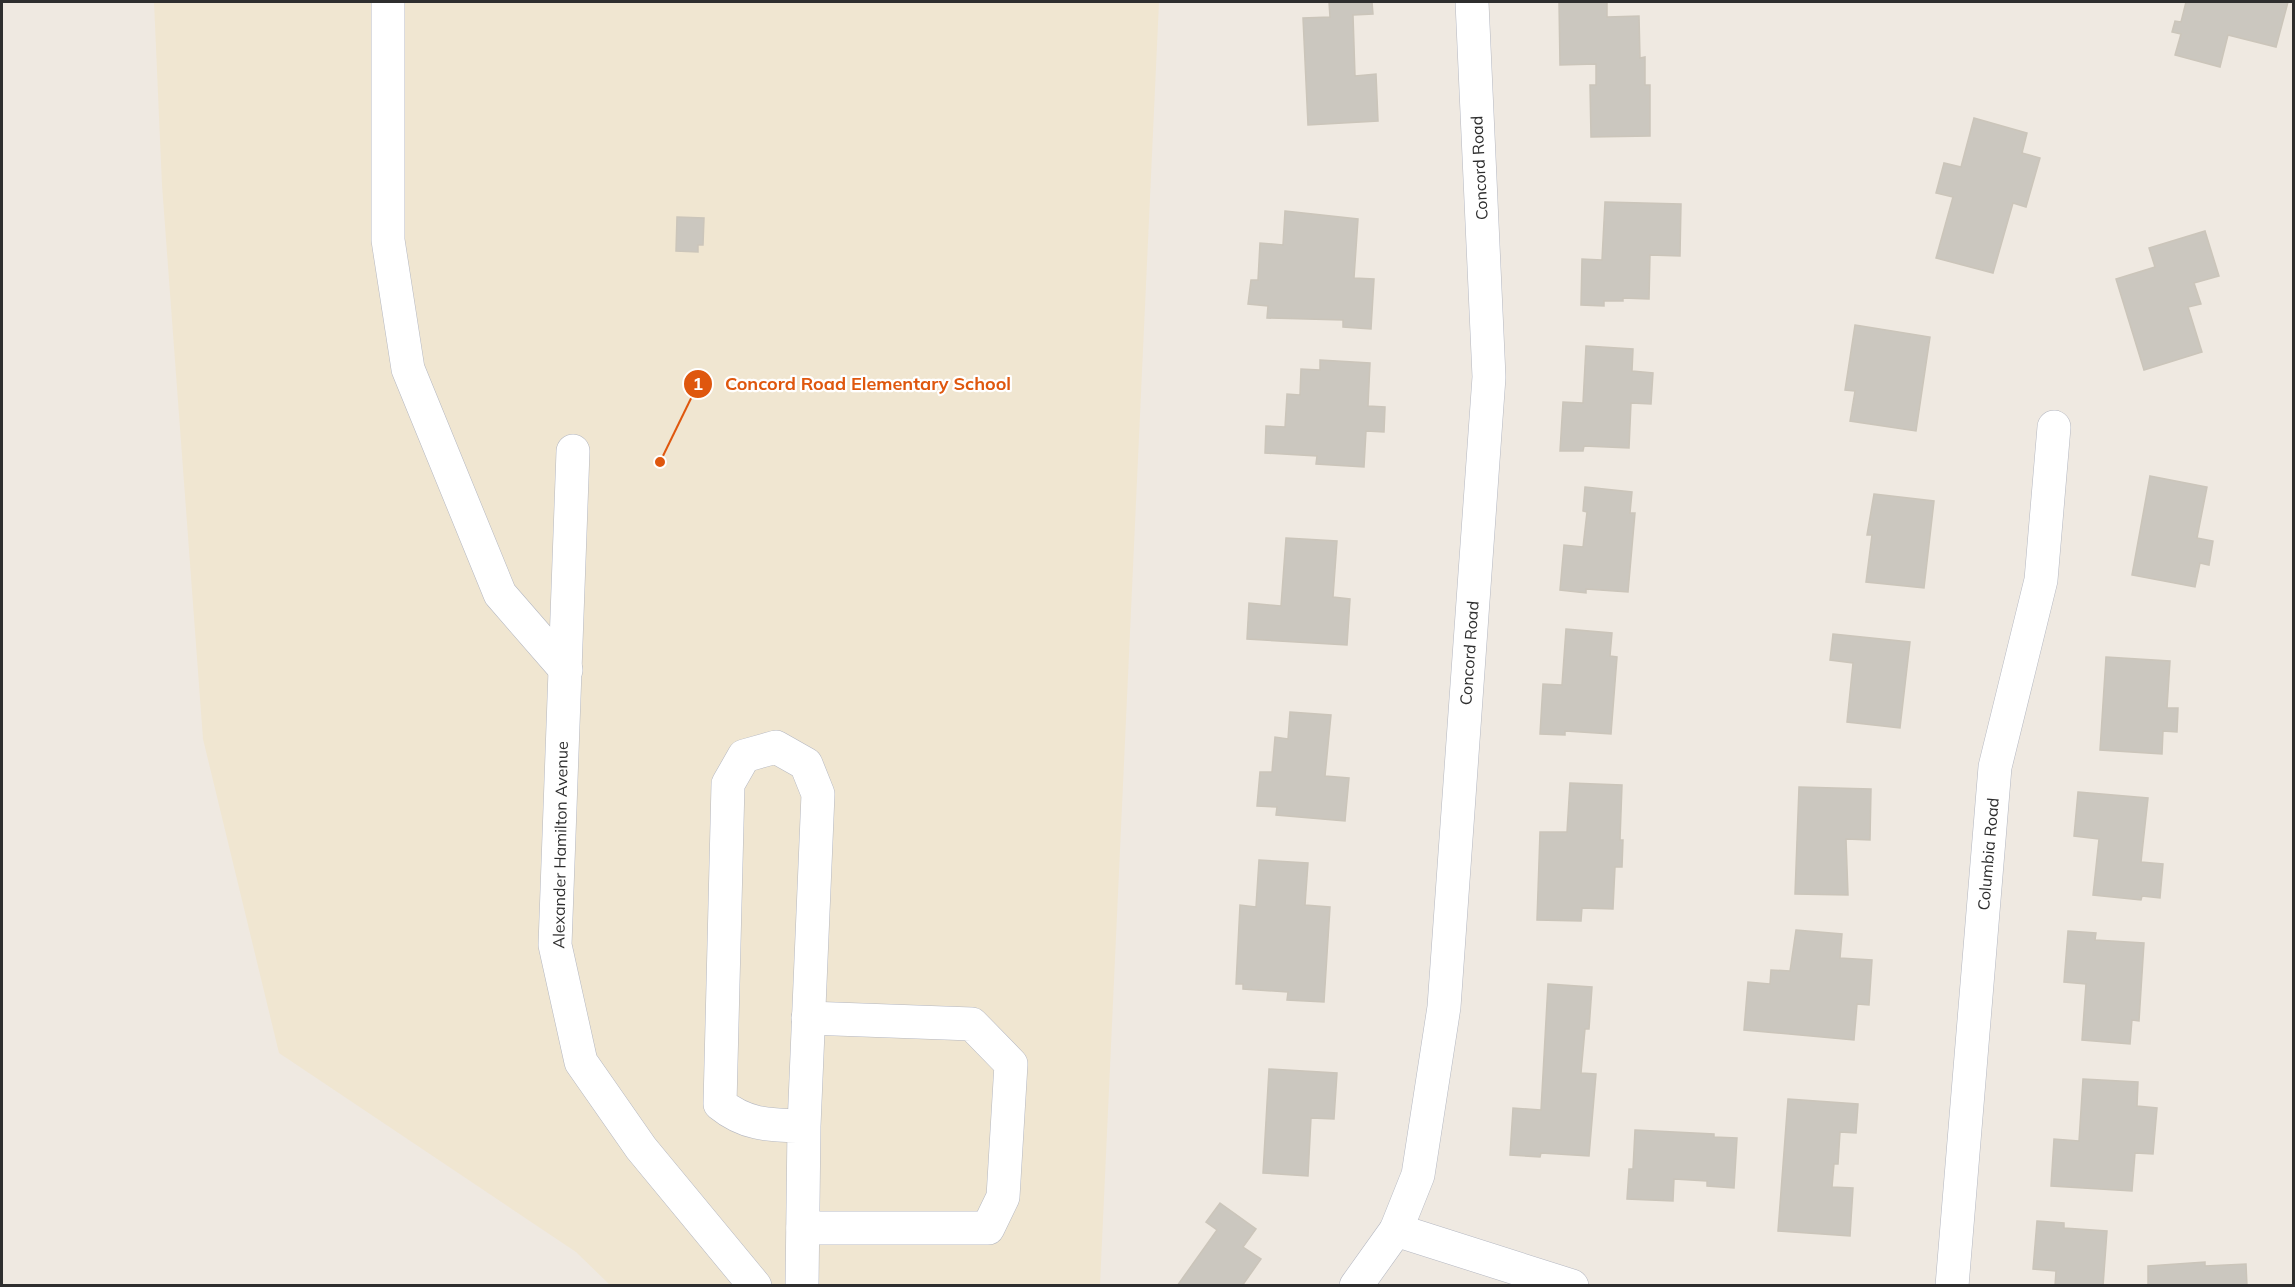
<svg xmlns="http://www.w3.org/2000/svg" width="2295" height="1287" font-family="Mulish,sans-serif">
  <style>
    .education { fill: #f0e6d1 }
    .building { fill: #cbc7bf; stroke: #cbc5ba; stroke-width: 1.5 }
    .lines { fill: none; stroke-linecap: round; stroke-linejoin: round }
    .minor-casing { stroke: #b4b7c1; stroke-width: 34 }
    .minor { stroke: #fff; stroke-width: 33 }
    .labels { text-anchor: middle; stroke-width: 4.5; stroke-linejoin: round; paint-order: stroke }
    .street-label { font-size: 16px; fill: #2e2e2e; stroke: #fff }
    .leader { fill: none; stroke: #df570e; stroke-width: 2 }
    .callout-dot { fill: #df570e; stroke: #fff; stroke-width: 2 }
    .mark-label { font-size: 18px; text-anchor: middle; font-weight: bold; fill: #fff }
    .callout-label { font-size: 18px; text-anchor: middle; font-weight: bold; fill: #df570e; stroke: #fff; stroke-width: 4.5; stroke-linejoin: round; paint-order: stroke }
  </style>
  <rect width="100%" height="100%" fill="#efe9e1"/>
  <path class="education" d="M 154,2 L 1159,2 L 1100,1285 L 610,1285 L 576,1252 L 279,1053 L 203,739 L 162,185 Z"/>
  <g class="building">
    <path d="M 1329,2 L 1372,2 L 1373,14 L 1353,15 L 1355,76 L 1376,74 L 1378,121 L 1308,125 L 1303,18 L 1330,17 Z"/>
    <path d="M 1559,2 L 1607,2 L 1607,17 L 1639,16 L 1640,58 L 1645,57 L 1645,85 L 1650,85 L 1650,136 L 1591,137 L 1590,85 L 1596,85 L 1596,64 L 1560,65 Z"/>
    <path d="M 2186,2 L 2288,2 L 2276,47 L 2228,35 L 2220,67 L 2175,55 L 2181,34 L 2172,32 L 2175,21 L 2181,22 Z"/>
    <path d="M 1974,118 L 2027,133 L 2022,153 L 2040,158 L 2026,207 L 2013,203 L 1993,273 L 1936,258 L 1953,197 L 1936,193 L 1944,163 L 1961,167 Z"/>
    <path d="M 1605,202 L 1681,204 L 1680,256 L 1650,255 L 1649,299 L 1623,298 L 1623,301 L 1604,301 L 1604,306 L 1581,305 L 1582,259 L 1602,260 Z"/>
    <path d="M 1285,211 L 1358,219 L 1354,278 L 1374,279 L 1371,329 L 1343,327 L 1343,320 L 1267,318 L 1268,306 L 1248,304 L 1251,280 L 1258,280 L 1260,243 L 1283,245 Z"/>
    <path d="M 677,217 L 704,218 L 703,245 L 698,245 L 698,252 L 676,251 Z"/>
    <path d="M 2205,231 L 2219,276 L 2194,283 L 2201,304 L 2188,307 L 2202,352 L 2144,370 L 2116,279 L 2155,267 L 2149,248 Z"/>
    <path d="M 1855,325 L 1930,337 L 1916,431 L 1850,421 L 1855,391 L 1845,390 Z"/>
    <path d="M 1586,346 L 1633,349 L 1632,371 L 1653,373 L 1651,404 L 1631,403 L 1629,448 L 1584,446 L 1583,451 L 1560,451 L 1563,402 L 1583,403 Z"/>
    <path d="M 1320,360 L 1370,363 L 1368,406 L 1385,407 L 1384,432 L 1366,431 L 1364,467 L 1316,464 L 1317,456 L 1265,453 L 1266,426 L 1285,427 L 1287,394 L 1300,395 L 1301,369 L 1320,370 Z"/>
    <path d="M 2150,476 L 2207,487 L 2197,538 L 2213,541 L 2209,565 L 2200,563 L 2195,587 L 2132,575 Z"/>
    <path d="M 1585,487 L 1632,492 L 1630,513 L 1635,513 L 1628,592 L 1586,589 L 1586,593 L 1560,590 L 1564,545 L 1583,547 L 1587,512 L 1583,511 Z"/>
    <path d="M 1874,494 L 1934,501 L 1924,588 L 1866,582 L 1872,535 L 1867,535 Z"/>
    <path d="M 1286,538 L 1337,541 L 1333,597 L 1350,599 L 1347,645 L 1247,639 L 1249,603 L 1281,606 Z"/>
    <path d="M 1566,629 L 1612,633 L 1610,656 L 1617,657 L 1611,734 L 1565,731 L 1565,735 L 1540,734 L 1543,684 L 1562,685 Z"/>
    <path d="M 1833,634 L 1910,642 L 1900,728 L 1847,722 L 1853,663 L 1830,660 Z"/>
    <path d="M 2106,657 L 2170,661 L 2167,708 L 2178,708 L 2177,732 L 2163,731 L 2162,754 L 2100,750 Z"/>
    <path d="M 1290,712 L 1331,715 L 1325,776 L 1349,778 L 1345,821 L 1276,815 L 1277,807 L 1257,806 L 1260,772 L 1272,772 L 1275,737 L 1288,739 Z"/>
    <path d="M 1570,783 L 1622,785 L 1620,840 L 1623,840 L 1622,867 L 1615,867 L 1613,909 L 1582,908 L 1581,921 L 1537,920 L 1540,832 L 1567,832 Z"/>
    <path d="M 1799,787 L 1871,789 L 1870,840 L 1846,839 L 1848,895 L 1795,894 Z"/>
    <path d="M 2078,792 L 2148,798 L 2141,862 L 2163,864 L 2160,898 L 2142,896 L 2141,900 L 2093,895 L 2099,839 L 2074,836 Z"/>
    <path d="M 1259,860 L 1308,863 L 1305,905 L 1330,907 L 1324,1002 L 1287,1000 L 1288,992 L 1243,989 L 1243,984 L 1236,984 L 1240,905 L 1256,907 Z"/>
    <path d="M 1796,930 L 1842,934 L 1840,958 L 1872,960 L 1869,1005 L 1857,1004 L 1854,1040 L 1744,1030 L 1748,982 L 1770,984 L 1771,970 L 1790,971 Z"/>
    <path d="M 2068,931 L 2096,933 L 2095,940 L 2144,943 L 2139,1021 L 2132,1020 L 2130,1044 L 2082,1040 L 2086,984 L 2064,982 Z"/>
    <path d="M 1548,984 L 1592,987 L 1589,1029 L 1585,1029 L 1581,1073 L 1596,1074 L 1589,1156 L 1541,1153 L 1540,1157 L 1510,1155 L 1513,1108 L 1541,1110 Z"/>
    <path d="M 1269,1069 L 1337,1073 L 1334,1119 L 1311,1118 L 1308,1176 L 1263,1173 Z"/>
    <path d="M 2083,1079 L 2138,1082 L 2137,1106 L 2157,1108 L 2153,1154 L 2135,1153 L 2132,1191 L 2051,1186 L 2054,1139 L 2079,1141 Z"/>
    <path d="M 1788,1099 L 1858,1104 L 1856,1133 L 1840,1132 L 1838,1164 L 1834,1164 L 1832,1187 L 1853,1188 L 1850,1236 L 1778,1231 Z"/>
    <path d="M 1635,1130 L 1714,1134 L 1714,1137 L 1737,1138 L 1734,1188 L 1707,1186 L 1707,1181 L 1674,1179 L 1673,1201 L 1627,1199 L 1629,1169 L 1633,1169 Z"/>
    <path d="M 1220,1203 L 1256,1229 L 1243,1247 L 1261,1259 L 1242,1286 L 1177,1286 L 1217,1230 L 1206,1222 Z"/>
    <path d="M 2037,1221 L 2064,1223 L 2064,1228 L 2107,1231 L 2103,1286 L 2055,1286 L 2056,1271 L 2033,1269 Z"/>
    <path d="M 2205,1262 L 2205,1266 L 2246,1264 L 2247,1286 L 2148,1286 L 2148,1266 Z"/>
  </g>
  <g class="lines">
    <defs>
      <g id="minor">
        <path d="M 388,2 L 388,240 L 408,369 L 500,594 L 566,670"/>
        <path d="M 573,451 L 555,945 L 581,1062 L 641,1148 L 755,1286"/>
        <path d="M 803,1228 L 988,1228 L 1003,1197 L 1011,1064 L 972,1024 L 808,1018"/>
        <path d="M 1396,1230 L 1572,1286"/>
        <path d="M 802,1286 L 804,1126 L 818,794 L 806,764 L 776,747 L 744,756 L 728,784 L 720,1104 C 747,1126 771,1125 804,1126"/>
        <path d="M 1356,1286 L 1396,1230 L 1418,1175 L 1444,1007 L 1489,377 L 1472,2"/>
        <path d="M 1952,1286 L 1995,767 L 2041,580 L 2054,427"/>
      </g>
    </defs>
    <use href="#minor" class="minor-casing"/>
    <use href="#minor" class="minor"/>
  </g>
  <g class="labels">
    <g class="street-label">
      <text transform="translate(1479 168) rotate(-93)" y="6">Concord Road</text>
      <text transform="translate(1469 653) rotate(-86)" y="6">Concord Road</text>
      <text transform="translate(560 845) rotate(-89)" y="6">Alexander Hamilton Avenue</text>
      <text transform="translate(1988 854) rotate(-85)" y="6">Columbia Road</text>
    </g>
  </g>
  <path class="leader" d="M660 462L698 384"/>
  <g class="callout-dot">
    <circle cx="660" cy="462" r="6"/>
    <circle cx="698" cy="384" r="15"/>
  </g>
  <g class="mark-label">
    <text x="698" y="390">1</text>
  </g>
  <g class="callout-label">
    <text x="868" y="390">Concord Road Elementary School</text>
  </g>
  <rect width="2295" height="1287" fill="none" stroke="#2e2e2e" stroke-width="6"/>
</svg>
